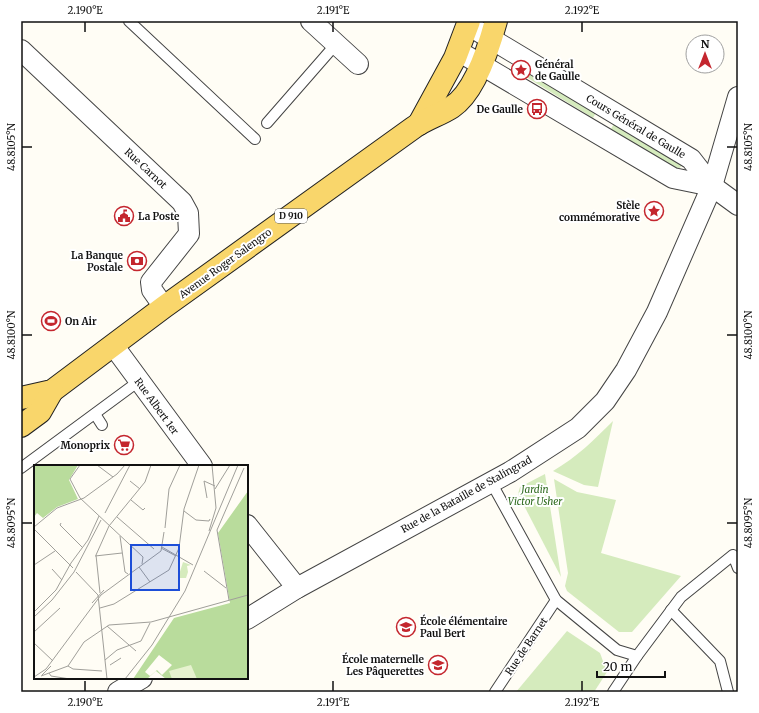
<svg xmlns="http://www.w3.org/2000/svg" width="759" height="713" font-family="Merriweather,serif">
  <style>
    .green { fill: #d5ebbd }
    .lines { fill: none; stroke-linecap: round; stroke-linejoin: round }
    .lane-casing { stroke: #444; stroke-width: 12 }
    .street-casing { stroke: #444; stroke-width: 22 }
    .primary-casing { stroke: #222; stroke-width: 24 }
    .lane { stroke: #fff; stroke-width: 10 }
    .street { stroke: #fff; stroke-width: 20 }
    .primary { stroke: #f9d66b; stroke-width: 22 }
    .ticks { fill: none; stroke: #111; stroke-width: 1.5 }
    .labels { text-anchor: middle; stroke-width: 4; stroke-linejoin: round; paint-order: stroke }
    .shield { fill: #fff; stroke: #585858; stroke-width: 1 }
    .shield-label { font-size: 9px; font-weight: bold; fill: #111 }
    .poi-label { font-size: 10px; font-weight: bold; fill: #111; stroke: #fff; text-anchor: end }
    .street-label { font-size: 10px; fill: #111; stroke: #fff }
    .park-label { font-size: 10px; font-style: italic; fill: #2f6b1f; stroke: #fff }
    .inset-road { fill: none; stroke: #a09f9a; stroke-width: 1 }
    .view { fill: #1d4ed8; fill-opacity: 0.15; stroke: #1d4ed8; stroke-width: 2 }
    .inset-edge { fill: none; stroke: #111; stroke-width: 2 }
    .neatline { fill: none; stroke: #111; stroke-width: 1.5 }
    .ticks-label { font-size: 10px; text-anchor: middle; fill: #111 }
  </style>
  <rect width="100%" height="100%" fill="#fffdf5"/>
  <g class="green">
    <path d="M 527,68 L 597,111 L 593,118 L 523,75 Z"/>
    <path d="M 615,122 L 683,164 L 678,170 L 611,129 Z"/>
    <path d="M 613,421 L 598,487 L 584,485 L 553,471 C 577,457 594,440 613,421 Z"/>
    <path d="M 545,474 L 561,577 L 518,494 L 520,487 Z"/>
    <path d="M 554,479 L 577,492 L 616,500 L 601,553 L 681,576 L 632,632 L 619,632 L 567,591 L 565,586 L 568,573 Z"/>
    <path d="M 567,631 L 600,653 L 607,672 L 594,692 L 516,692 Z"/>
  </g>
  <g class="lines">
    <defs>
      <g id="lane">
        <path d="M 129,21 L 255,139"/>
        <path d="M 267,123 L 336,44"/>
        <path d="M 95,414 L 102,425"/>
        <path d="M 21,468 L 139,381"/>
        <path d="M 491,482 L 556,600 L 617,650 L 637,656 L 681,597 L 733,555 L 738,568"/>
        <path d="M 671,610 L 720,661 L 728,692"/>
        <path d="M 495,692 L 556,600"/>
        <path d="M 613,692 L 637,656"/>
      </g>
      <g id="street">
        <path d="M 311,21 L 358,64"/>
        <path d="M 468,25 L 691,159 L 712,186 L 738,205"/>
        <path d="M 21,50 L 182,202 L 188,213 L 189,234 L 151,282 L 152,290 L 164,307"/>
        <path d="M 458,51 L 673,178 L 712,186"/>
        <path d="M 113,345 L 202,466"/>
        <path d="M 247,525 L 297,588"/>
        <path d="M 247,619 L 297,588 L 510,472 L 578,428 L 605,401 L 626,370 L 657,312 L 712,186 L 738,97"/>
        <path d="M 118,692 L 142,678"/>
      </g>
      <g id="primary">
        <path d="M 419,124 L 455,58 L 469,21"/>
        <path d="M 21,398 L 52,391 L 164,307 L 413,128 C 425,119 440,115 452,107 C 475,92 489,47 496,21"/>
        <path d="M 21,426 L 40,412 L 52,391"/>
      </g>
    </defs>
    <use href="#lane" class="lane-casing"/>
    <use href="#street" class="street-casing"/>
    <use href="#primary" class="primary-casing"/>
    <use href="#lane" class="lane"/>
    <use href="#street" class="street"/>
    <use href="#primary" class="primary"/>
  </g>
  <path class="ticks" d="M 85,22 L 85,32M 333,22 L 333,32M 582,22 L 582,32M 22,147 L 32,147M 727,147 L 737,147M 22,335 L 32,335M 727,335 L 737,335M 22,523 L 32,523M 727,523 L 737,523M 85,681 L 85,691M 333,681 L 333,691M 582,681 L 582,691"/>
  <defs>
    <symbol id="sight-ring" viewBox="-11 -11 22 22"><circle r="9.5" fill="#fff" stroke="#c4262e" stroke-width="1.5"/><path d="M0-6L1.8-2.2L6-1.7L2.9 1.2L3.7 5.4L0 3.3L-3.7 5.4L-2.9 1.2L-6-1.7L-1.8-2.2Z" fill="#c4262e"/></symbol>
    <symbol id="bus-ring" viewBox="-11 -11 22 22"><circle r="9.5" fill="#fff" stroke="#c4262e" stroke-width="1.5"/><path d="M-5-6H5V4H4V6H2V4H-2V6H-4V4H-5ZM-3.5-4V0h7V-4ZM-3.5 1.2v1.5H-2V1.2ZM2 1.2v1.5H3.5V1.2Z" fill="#c4262e"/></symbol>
    <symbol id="civic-ring" viewBox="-11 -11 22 22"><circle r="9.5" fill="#fff" stroke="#c4262e" stroke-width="1.5"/><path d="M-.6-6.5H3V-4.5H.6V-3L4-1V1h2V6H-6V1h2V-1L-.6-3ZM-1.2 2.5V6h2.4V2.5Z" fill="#c4262e"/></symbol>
    <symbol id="bank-ring" viewBox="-11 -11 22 22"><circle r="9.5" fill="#fff" stroke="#c4262e" stroke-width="1.5"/><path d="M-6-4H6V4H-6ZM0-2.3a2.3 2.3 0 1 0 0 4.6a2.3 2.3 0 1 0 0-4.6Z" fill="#c4262e"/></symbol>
    <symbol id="stadium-ring" viewBox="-11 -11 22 22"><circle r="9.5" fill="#fff" stroke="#c4262e" stroke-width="1.5"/><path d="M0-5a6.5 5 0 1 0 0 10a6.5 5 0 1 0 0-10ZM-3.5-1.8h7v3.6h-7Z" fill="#c4262e"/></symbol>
    <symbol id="supermarket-ring" viewBox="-11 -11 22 22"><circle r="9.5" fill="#fff" stroke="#c4262e" stroke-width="1.5"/><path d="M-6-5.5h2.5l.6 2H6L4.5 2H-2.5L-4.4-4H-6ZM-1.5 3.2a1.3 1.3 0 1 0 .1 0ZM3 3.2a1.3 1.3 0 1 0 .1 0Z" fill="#c4262e"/></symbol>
    <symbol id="school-ring" viewBox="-11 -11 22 22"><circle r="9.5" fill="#fff" stroke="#c4262e" stroke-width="1.5"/><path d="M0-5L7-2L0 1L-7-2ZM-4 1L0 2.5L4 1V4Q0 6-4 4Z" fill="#c4262e"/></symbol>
  </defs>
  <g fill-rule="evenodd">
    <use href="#sight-ring" x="510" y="59" width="22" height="22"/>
    <use href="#bus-ring" x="526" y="98" width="22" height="22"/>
    <use href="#sight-ring" x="643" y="200" width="22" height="22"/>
    <use href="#civic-ring" x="113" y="205" width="22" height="22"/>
    <use href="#bank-ring" x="126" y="250" width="22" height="22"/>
    <use href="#stadium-ring" x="40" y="310" width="22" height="22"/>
    <use href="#supermarket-ring" x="113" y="434" width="22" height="22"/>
    <use href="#school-ring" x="395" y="616" width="22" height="22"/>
    <use href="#school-ring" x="427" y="654" width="22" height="22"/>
  </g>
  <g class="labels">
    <rect class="shield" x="275" y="209" width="32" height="14" rx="3"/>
    <g class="shield-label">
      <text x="291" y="219">D 910</text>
    </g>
    <g class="poi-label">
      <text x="535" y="68" text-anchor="start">Général<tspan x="535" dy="12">de Gaulle</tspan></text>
      <text x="523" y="113">De Gaulle</text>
      <text x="640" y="209">Stèle<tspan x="640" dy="12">commémorative</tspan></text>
      <text x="138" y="220" text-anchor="start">La Poste</text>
      <text x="123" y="259">La Banque<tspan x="123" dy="12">Postale</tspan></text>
      <text x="65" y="325" text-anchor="start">On Air</text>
      <text x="110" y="449">Monoprix</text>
      <text x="420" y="625" text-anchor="start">École élémentaire<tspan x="420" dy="12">Paul Bert</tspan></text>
      <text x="424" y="663">École maternelle<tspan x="424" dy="12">Les Pâquerettes</tspan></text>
    </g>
    <g class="street-label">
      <text transform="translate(636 126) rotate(31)" y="4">Cours Général de Gaulle</text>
      <text transform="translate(146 168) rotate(43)" y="4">Rue Carnot</text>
      <text transform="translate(225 263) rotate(-36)" y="4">Avenue Roger Salengro</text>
      <text transform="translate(157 406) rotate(54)" y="4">Rue Albert 1er</text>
      <text transform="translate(466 494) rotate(-29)" y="4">Rue de la Bataille de Stalingrad</text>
      <text transform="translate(526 646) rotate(-56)" y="4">Rue de Barnet</text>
    </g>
    <g class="park-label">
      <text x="535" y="493">Jardin<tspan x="535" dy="12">Victor Usher</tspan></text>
    </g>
  </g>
  <g transform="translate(34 465)">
    <rect width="214" height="214" fill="#fffdf5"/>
    <path d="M 149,97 L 157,100 L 153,101 L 154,107 L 152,113 L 144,113 Z" fill="#d5ebbd"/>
    <path d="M 0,0 L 44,0 L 35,15 L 44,34 L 23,42 L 9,53 L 3,48 L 0,52 ZM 214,26 L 214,214 L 132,214 L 122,206 L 113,214 L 99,214 L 140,153 L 196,138 L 184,68 ZM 125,190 L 138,200 L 128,210 L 123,205 L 116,211 L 111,207 Z" fill="#b9dc9c" fill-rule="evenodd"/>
    <path d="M 157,200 L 163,214 L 138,214 L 135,206 Z" fill="#e6f2cf"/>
    <path class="inset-road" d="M 46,0 L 36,14 L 46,33 L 109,92 L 108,99M 63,0 L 79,12M 96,16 L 106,24M 181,24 L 196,0M 173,33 L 170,16 L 181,21M 97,35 L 109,45 L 111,43M 150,46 L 162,55 L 175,56 L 176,54M 71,48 L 96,0M 83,52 L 120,84M 27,58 L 26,60 L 48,82M 0,62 L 23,43 L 50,33 L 83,9 L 91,0M 131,63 L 135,24 L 146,0M 0,64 L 39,103M 175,66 L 182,43 L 178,0M 86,71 L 91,107 L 94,109M 128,82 L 159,100M 127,83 L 142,91M 61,91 L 88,88M 0,100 L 21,86M 105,102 L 116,117M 18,104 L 28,115M 170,106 L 192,123M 42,107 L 64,130M 66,128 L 62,90 L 75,61 L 111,17 L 117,0M 64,130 L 73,214M 195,135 L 183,65 L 210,3M 58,138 L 70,125M 66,143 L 80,139 L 135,105 L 145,83 L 150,44 L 165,0M 0,147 L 22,125 L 37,98 L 54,75 L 65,51M 0,152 L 18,135 L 40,107 L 67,55M 73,161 L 102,186M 0,167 L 26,143M 0,178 L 19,196M 71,195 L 83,185 L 107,176 L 116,158M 76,200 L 87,193M 34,201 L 39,204 L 68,206M 15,208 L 17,211 L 36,214M 8,210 L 17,201M 7,211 L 34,201 L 50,177 L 75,160 L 117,157 L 214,130M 0,212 L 12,204 L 67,130 L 127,86 L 130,67M 91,214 L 118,180 L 151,126 L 204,0"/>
    <path class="view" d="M 97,80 L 145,80 L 145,125 L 97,125 Z"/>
    <rect width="214" height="214" class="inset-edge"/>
  </g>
  <rect width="759" height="713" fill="none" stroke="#ffffff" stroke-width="44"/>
  <g transform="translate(705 54)"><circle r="19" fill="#ffffff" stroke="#a0a0a0"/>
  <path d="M0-3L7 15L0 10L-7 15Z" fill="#c4262e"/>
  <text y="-6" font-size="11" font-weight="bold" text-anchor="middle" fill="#111111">N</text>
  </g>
  <path d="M597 671v6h68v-6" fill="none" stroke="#111111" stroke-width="2"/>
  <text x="603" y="671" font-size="12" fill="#111111" stroke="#ffffff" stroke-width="3" paint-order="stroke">20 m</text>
  <rect x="22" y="22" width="715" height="669" class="neatline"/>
  <g class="ticks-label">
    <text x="85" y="14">2.190°E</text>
    <text x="333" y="14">2.191°E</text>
    <text x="582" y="14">2.192°E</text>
    <text transform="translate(11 147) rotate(-90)" y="4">48.8105°N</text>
    <text transform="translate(748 147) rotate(-90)" y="4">48.8105°N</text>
    <text transform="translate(11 335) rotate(-90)" y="4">48.8100°N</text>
    <text transform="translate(748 335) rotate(-90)" y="4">48.8100°N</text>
    <text transform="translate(11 523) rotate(-90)" y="4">48.8095°N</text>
    <text transform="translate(748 523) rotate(-90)" y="4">48.8095°N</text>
    <text x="85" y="706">2.190°E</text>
    <text x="333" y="706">2.191°E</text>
    <text x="582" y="706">2.192°E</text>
  </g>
</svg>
